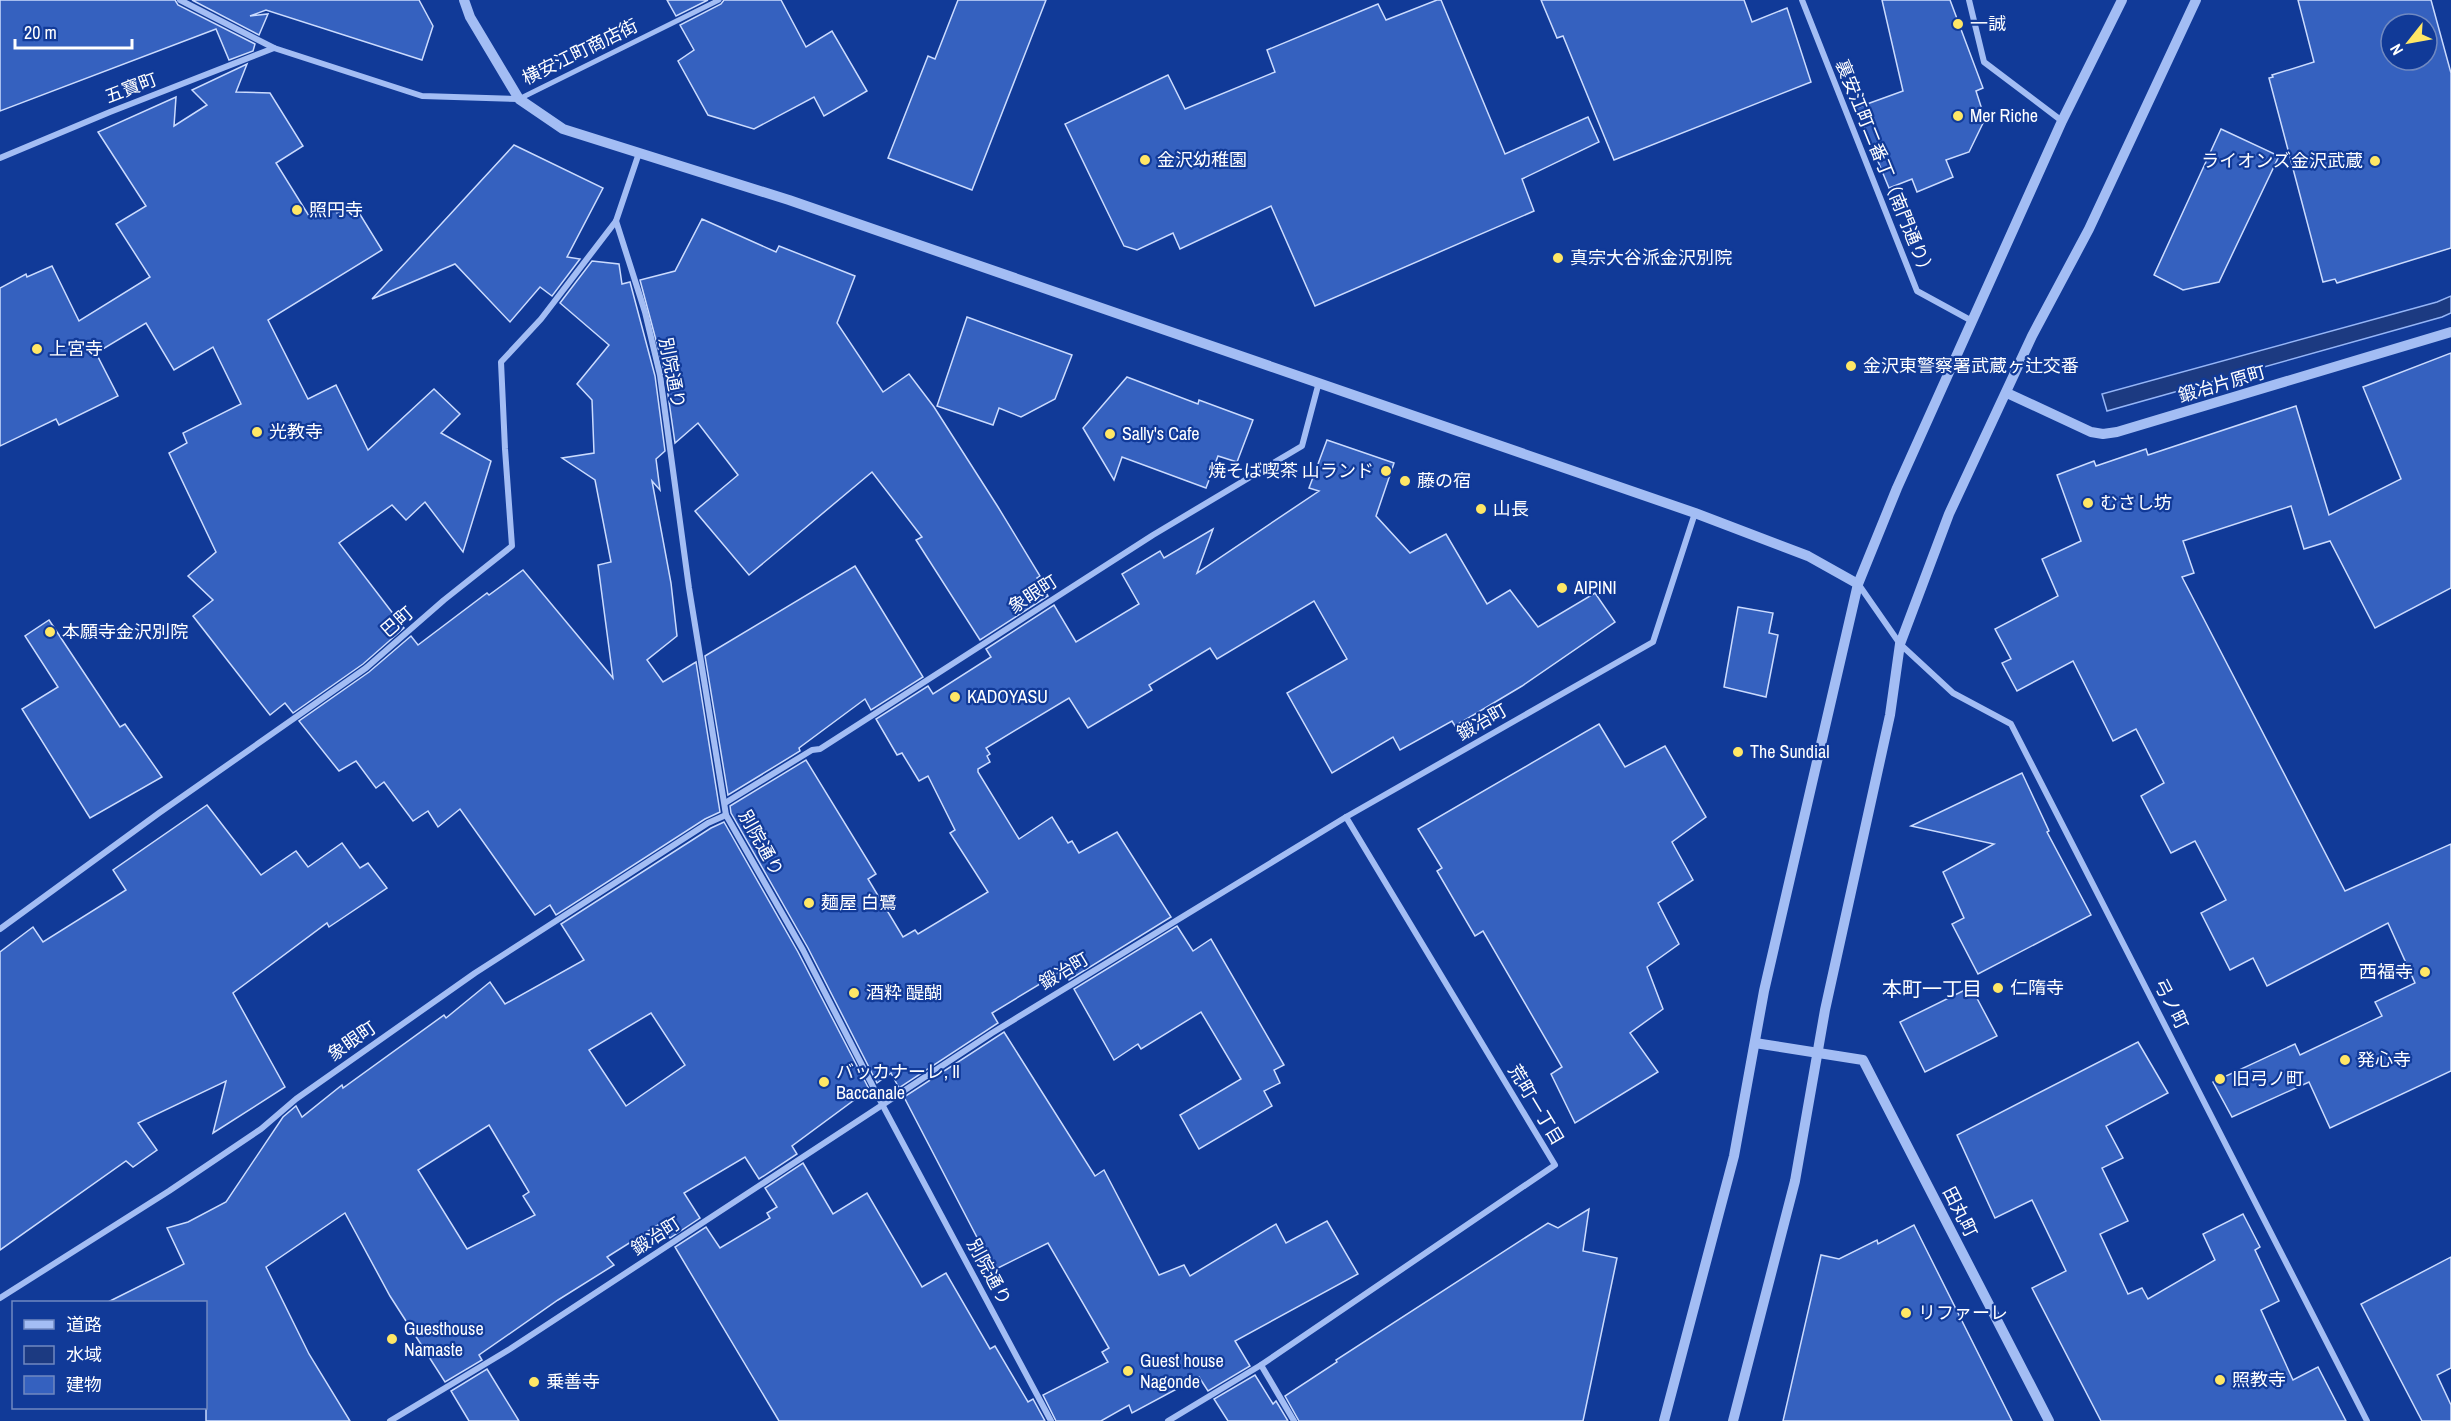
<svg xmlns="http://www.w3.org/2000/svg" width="2451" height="1421" font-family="'Archivo Narrow','Noto Sans JP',sans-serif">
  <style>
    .water { fill: #1c3a81; stroke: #95b5f7; stroke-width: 1.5 }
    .building { fill: #3561bf; stroke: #cbdbfe; stroke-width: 1.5; fill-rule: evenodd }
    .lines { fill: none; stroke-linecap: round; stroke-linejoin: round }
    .pedestrian { stroke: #a3bdf4; stroke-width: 5 }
    .minor { stroke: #a3bdf4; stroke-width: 6 }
    .tertiary { stroke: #a3bdf4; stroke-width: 10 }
    .poi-dot { fill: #ffe766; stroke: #113a98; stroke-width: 2 }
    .labels { text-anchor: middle; stroke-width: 4.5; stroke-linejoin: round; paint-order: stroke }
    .poi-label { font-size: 18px; fill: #fff; stroke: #113a98; text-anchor: start }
    .street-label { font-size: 18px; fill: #fff; stroke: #113a98 }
    .neighbourhood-label { font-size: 20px; fill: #fff; stroke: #113a98 }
  </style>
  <rect width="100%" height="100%" fill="#113a98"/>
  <path class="water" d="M 2451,296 L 2451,313 L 2442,317 L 2107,411 L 2102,394 L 2437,302 Z"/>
  <g class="building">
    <path d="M 0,0 L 175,0 L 178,5 L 255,44 L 253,51 L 229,60 L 216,29 L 0,111 Z"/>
    <path d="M 192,0 L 419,0 L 433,26 L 422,60 L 266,10 L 250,16 L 268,14 L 259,35 Z"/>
    <path d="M 667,0 L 708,0 L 676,16 Z"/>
    <path d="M 724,0 L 781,0 L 806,47 L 832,31 L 867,91 L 824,116 L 814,97 L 754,129 L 708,115 L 678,61 L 694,50 L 680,25 L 721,4 Z"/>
    <path d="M 958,0 L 1046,0 L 972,190 L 888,158 L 928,56 L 935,59 Z"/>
    <path d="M 1437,0 L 1441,0 L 1505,154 L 1588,117 L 1599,142 L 1522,179 L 1534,211 L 1315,306 L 1271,206 L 1180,249 L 1173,233 L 1137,250 L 1124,246 L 1065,124 L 1168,75 L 1185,109 L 1275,72 L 1267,50 L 1378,4 L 1386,20 Z"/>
    <path d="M 1541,0 L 1744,0 L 1752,22 L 1787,8 L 1811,82 L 1614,160 L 1563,36 L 1557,38 Z"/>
    <path d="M 1882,0 L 1950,0 L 1983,88 L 1976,91 L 1985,119 L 1969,152 L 1946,160 L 1953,177 L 1917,192 L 1912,179 L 1889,188 L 1856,108 L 1903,91 Z"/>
    <path d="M 2298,0 L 2431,0 L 2451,73 L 2451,248 L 2337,283 L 2335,279 L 2323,282 L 2269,78 L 2273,77 L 2272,75 L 2314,62 ZM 2391,24 L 2427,24 L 2427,60 L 2391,60 Z"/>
    <path d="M 247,64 L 236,92 L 270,93 L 303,146 L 276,163 L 309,216 L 331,203 L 337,213 L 353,203 L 382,250 L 268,320 L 308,399 L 336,385 L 368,450 L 434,389 L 460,414 L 441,433 L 491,461 L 463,552 L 425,502 L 406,520 L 392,505 L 339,543 L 404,628 L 363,664 L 293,713 L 285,703 L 270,715 L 193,616 L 213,600 L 188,576 L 216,552 L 169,453 L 187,443 L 183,433 L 241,404 L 213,347 L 174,370 L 146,323 L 96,353 L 118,396 L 59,425 L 56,419 L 0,446 L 0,288 L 26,274 L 27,277 L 52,266 L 79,321 L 150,277 L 116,224 L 146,206 L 98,132 L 176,97 L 174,126 L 207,105 L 192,90 Z"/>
    <path d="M 2221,129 L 2279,156 L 2219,282 L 2183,290 L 2154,275 Z"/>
    <path d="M 514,145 L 603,188 L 567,257 L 580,259 L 552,296 L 540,287 L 510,322 L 455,264 L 372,299 Z"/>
    <path d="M 702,219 L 776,252 L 779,246 L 855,276 L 837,323 L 883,392 L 909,374 L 934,407 L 998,507 L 1040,576 L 1037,578 L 1048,596 L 980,640 L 916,540 L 922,537 L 872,472 L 749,575 L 695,511 L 738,475 L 698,423 L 675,443 L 665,374 L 640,280 L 675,271 Z"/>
    <path d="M 592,261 L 619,264 L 622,284 L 630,282 L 655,376 L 665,451 L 656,459 L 660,490 L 652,481 L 671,583 L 677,636 L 647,660 L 663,682 L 696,662 L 720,812 L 705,819 L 556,915 L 550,905 L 535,915 L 460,809 L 438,827 L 428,811 L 413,821 L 384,782 L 376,788 L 356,761 L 339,771 L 299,721 L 369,672 L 411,636 L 418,645 L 487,593 L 489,595 L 523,570 L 613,678 L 598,565 L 611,562 L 595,480 L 562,458 L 594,453 L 592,400 L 577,384 L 609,345 L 560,303 Z"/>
    <path d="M 967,317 L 1072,355 L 1055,399 L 1021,417 L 999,408 L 993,425 L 937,406 Z"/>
    <path d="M 2451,353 L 2451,588 L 2375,628 L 2330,541 L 2304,549 L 2291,506 L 2183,541 L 2194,573 L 2182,577 L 2345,891 L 2451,844 L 2451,1071 L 2330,1128 L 2309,1082 L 2232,1117 L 2213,1082 L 2295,1044 L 2300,1055 L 2382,1016 L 2375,1002 L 2415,983 L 2388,923 L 2267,986 L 2253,958 L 2230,970 L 2201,913 L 2226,900 L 2195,841 L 2171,853 L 2141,796 L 2164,783 L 2136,729 L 2113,741 L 2073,661 L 2017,691 L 2002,663 L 2011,659 L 1995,629 L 2058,596 L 2042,559 L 2081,541 L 2057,475 L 2094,461 L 2096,466 L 2146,449 L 2148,455 L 2296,406 L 2329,515 L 2401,479 L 2363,387 Z"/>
    <path d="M 1127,377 L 1198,404 L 1199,400 L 1253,420 L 1237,462 L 1218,456 L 1206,488 L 1122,457 L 1114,480 L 1083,428 Z"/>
    <path d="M 1327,440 L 1394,463 L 1376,516 L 1410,553 L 1446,534 L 1487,604 L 1510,590 L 1538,627 L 1595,593 L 1615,622 L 1522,686 L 1455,726 L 1452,721 L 1400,750 L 1393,737 L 1332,773 L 1287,693 L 1347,659 L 1314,601 L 1217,659 L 1210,648 L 1149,685 L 1152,690 L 1088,728 L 1069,698 L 986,748 L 990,754 L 987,756 L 990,762 L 978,769 L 978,772 L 1019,839 L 1052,817 L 1068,843 L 1072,841 L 1079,853 L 1117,832 L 1171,917 L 1069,980 L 1063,970 L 992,1013 L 998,1023 L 899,1088 L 891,1073 L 877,1083 L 808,948 L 731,813 L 730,806 L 806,760 L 876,874 L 868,879 L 903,937 L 915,930 L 918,934 L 988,892 L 950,833 L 955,830 L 928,776 L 919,781 L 902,753 L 897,755 L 876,719 L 928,686 L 933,694 L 991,657 L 986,649 L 1054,605 L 1076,642 L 1139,604 L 1122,574 L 1160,551 L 1164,558 L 1213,529 L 1197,573 L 1319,491 L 1309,488 Z"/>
    <path d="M 855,566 L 923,677 L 871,710 L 865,699 L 799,748 L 800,751 L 728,795 L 705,656 Z"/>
    <path d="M 1738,607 L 1773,613 L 1769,633 L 1778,635 L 1766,697 L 1724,687 Z"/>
    <path d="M 49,620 L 120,727 L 125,724 L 162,777 L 90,818 L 22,709 L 58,687 L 25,636 Z"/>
    <path d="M 1599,724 L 1625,767 L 1665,746 L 1706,817 L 1672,842 L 1693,880 L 1658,903 L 1679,944 L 1647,967 L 1663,1009 L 1630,1033 L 1658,1072 L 1575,1123 L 1551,1074 L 1562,1067 L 1483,931 L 1475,936 L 1437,871 L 1442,868 L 1418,829 Z"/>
    <path d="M 2022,773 L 2049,831 L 2047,832 L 2091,915 L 1978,974 L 1952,924 L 1964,918 L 1943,872 L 1994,844 L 1911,826 Z"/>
    <path d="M 207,805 L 261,875 L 296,851 L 308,867 L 342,843 L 360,868 L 368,863 L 387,888 L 329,927 L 327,923 L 233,993 L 285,1087 L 213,1133 L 226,1081 L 138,1123 L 157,1150 L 133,1167 L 126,1161 L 0,1250 L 0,952 L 33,927 L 43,942 L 126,890 L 113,870 Z"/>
    <path d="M 724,822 L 798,952 L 869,1089 L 792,1146 L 797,1154 L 759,1179 L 745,1157 L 684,1193 L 700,1218 L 670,1238 L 661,1223 L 607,1257 L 614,1265 L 558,1300 L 479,1355 L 482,1360 L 445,1382 L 390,1296 L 345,1213 L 266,1267 L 309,1354 L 350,1421 L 206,1421 L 206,1302 L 108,1302 L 184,1264 L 167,1228 L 188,1222 L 226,1202 L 283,1117 L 296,1106 L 302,1117 L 342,1085 L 343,1088 L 444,1015 L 446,1018 L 490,982 L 505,1004 L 584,960 L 561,924 L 711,828 ZM 651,1013 L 685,1065 L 626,1106 L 589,1050 ZM 489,1125 L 529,1192 L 523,1196 L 535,1215 L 467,1249 L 418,1170 Z"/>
    <path d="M 1177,926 L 1193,951 L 1211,939 L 1284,1065 L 1274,1070 L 1280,1083 L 1264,1091 L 1272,1106 L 1199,1149 L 1180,1115 L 1241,1079 L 1201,1012 L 1141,1049 L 1138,1044 L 1114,1060 L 1074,989 Z"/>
    <path d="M 1971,987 L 1997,1036 L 1925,1072 L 1900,1022 Z"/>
    <path d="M 1004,1032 L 1095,1176 L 1104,1170 L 1159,1275 L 1184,1265 L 1190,1276 L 1276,1224 L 1286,1243 L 1327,1221 L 1358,1274 L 1235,1341 L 1250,1366 L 1208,1391 L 1199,1377 L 1132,1413 L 1129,1405 L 1101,1421 L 1056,1421 L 1043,1395 L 1108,1362 L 1102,1352 L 1109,1348 L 1048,1243 L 994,1270 L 904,1097 Z"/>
    <path d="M 2138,1042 L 2168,1093 L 2106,1126 L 2123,1158 L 2102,1168 L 2128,1221 L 2100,1234 L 2128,1294 L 2142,1288 L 2148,1299 L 2215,1260 L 2203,1234 L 2243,1214 L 2260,1247 L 2255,1250 L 2279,1301 L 2261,1310 L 2293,1380 L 2318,1367 L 2346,1421 L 2101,1421 L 2032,1288 L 2066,1271 L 2032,1200 L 1995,1218 L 1957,1135 Z"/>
    <path d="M 803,1163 L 833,1214 L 867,1193 L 922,1287 L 946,1273 L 990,1349 L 995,1346 L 1028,1402 L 1033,1399 L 1045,1421 L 779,1421 L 675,1247 L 706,1227 L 720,1248 L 770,1218 L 767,1213 L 777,1207 L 765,1188 Z"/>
    <path d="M 1589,1209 L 1583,1251 L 1617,1258 L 1583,1421 L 1299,1421 L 1285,1396 L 1337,1362 L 1336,1360 L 1548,1223 L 1558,1228 Z"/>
    <path d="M 1914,1225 L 2012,1421 L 1783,1421 L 1821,1255 L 1839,1259 L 1877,1240 L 1878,1244 Z"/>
    <path d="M 2451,1257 L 2451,1368 L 2437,1375 L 2451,1405 L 2451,1421 L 2422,1421 L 2361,1304 Z"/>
    <path d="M 487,1369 L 519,1421 L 469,1421 L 451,1391 Z"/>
    <path d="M 1255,1375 L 1273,1404 L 1276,1401 L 1288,1421 L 1228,1421 L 1214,1399 Z"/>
  </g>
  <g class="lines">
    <path class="pedestrian" d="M 519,99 L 719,0"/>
    <g class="minor">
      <path d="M 180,0 L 274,48 L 422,96 L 519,99"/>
      <path d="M 1802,0 L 1917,291 L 1972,321"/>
      <path d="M 1969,0 L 1984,62 L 2062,121"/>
      <path d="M 0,158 L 110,112 L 274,48"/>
      <path d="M 616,221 L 645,312 L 660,375 L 689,588 L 726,815 L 803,950 L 883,1106 L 1051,1421"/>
      <path d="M 1859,585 L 1900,644 L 1953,693 L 2011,724 L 2367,1421"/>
      <path d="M 725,803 L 812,750 L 820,749 L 1153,535 L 1302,446 L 1319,382"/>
      <path d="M 0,929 L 159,813 L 366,668 L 444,600 L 512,546 L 505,449 L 501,362 L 541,319 L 616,221 L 639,153"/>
      <path d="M 0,1298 L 169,1191 L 261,1129 L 296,1099 L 475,973 L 708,823 L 726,815"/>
      <path d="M 1261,1365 L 1294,1421"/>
      <path d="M 390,1421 L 510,1349 L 992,1033 L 1346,817 L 1653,642 L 1695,513"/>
      <path d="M 1168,1421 L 1261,1365 L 1555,1165 L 1346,817"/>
    </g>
    <g class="tertiary">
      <path d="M 464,0 L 470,17 L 519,99 L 563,129 L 789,200 L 1695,513 L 1808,556 L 1858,584"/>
      <path d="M 2007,393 L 2091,432 L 2103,434 L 2117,432 L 2451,332"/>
      <path d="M 1755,1043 L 1863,1060 L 2049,1421"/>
      <path d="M 1664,1421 L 1734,1156 L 1764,991 L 1858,584 L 1897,488 L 2062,121 L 2122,0"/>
      <path d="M 1733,1421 L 1795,1181 L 1825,1010 L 1890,715 L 1900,644 L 1949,514 L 2032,336 L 2089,229 L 2196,0"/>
    </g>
  </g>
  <g class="poi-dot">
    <circle cx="1958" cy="24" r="6"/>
    <circle cx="1958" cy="116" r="6"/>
    <circle cx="1145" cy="160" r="6"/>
    <circle cx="2375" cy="161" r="6"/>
    <circle cx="297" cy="210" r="6"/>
    <circle cx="1558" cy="258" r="6"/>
    <circle cx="37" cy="349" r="6"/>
    <circle cx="1851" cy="366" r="6"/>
    <circle cx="257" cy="432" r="6"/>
    <circle cx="1110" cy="434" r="6"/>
    <circle cx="1386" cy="471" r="6"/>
    <circle cx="1405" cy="481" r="6"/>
    <circle cx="2088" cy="503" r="6"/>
    <circle cx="1481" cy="509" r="6"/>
    <circle cx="1562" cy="588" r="6"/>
    <circle cx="50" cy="632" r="6"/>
    <circle cx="955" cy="697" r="6"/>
    <circle cx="1738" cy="752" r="6"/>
    <circle cx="809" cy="903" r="6"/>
    <circle cx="2425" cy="972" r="6"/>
    <circle cx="1998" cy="988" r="6"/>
    <circle cx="854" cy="993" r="6"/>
    <circle cx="2345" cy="1060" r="6"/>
    <circle cx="2220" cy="1079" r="6"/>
    <circle cx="824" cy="1082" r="6"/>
    <circle cx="1906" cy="1313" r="6"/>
    <circle cx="392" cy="1339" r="6"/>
    <circle cx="1128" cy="1371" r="6"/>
    <circle cx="2220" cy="1380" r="6"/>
    <circle cx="534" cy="1382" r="6"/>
  </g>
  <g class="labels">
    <g class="poi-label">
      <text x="1970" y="30">一誠</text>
      <text x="1970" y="122">Mer Riche</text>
      <text x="1157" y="166">金沢幼稚園</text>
      <text x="2363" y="167" text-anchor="end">ライオンズ金沢武蔵</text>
      <text x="309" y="216">照円寺</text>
      <text x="1570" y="264">真宗大谷派金沢別院</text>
      <text x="49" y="355">上宮寺</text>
      <text x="1863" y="372">金沢東警察署武蔵ヶ辻交番</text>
      <text x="269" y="438">光教寺</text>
      <text x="1122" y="440">Sally's Cafe</text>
      <text x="1374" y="477" text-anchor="end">焼そば喫茶 山ランド</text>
      <text x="1417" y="487">藤の宿</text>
      <text x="2100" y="509">むさし坊</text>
      <text x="1493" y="515">山長</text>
      <text x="1574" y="594">AIPINI</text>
      <text x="62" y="638">本願寺金沢別院</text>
      <text x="967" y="703">KADOYASU</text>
      <text x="1750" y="758">The Sundial</text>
      <text x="821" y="909">麺屋 白鷺</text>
      <text x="2413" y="978" text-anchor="end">西福寺</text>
      <text x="2010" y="994">仁隋寺</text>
      <text x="866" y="999">酒粋 醍醐</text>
      <text x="2357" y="1066">発心寺</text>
      <text x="836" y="1078">バッカナーレ, Il<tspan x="836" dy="21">Baccanale</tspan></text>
      <text x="2232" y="1085">旧弓ノ町</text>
      <text x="1918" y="1319">リファーレ</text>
      <text x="404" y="1335">Guesthouse<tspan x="404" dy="21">Namaste</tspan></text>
      <text x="1140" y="1367">Guest house<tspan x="1140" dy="21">Nagonde</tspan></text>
      <text x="2232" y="1386">照教寺</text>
      <text x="546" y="1388">乗善寺</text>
    </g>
    <g class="street-label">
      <text transform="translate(580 52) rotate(-26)" y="6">横安江町商店街</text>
      <text transform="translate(131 88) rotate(-21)" y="6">五寶町</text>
      <text transform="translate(1885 169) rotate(68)" y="6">裏安江町二番丁（南門通り）</text>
      <text transform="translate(672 373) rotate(79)" y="6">別院通り</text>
      <text transform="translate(2222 384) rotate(-16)" y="6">鍛冶片原町</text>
      <text transform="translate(1033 594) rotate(-33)" y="6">象眼町</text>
      <text transform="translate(397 622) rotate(-41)" y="6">巴町</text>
      <text transform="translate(1482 722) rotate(-30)" y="6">鍛冶町</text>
      <text transform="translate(761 843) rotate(61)" y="6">別院通り</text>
      <text transform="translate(1064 971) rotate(-31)" y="6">鍛冶町</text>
      <text transform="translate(2171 1004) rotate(63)" y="6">弓ノ町</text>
      <text transform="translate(352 1041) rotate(-35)" y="6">象眼町</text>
      <text transform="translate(1536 1105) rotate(59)" y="6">荒町一丁目</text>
      <text transform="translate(1960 1212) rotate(63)" y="6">田丸町</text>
      <text transform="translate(656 1236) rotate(-33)" y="6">鍛冶町</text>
      <text transform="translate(989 1272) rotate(62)" y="6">別院通り</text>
    </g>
    <g class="neighbourhood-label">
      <text x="1932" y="996">本町一丁目</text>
    </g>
  </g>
  <rect x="12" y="1301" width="195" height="108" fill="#113a98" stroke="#7089c1" stroke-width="1.5"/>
  <rect x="24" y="1320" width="30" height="9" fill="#a3bdf4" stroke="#7089c1" stroke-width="1.5"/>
  <text x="66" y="1331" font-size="18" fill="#ffffff">道路</text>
  <rect x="24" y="1346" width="30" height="18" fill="#1c3a81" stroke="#7089c1" stroke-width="1.5"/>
  <text x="66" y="1361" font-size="18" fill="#ffffff">水域</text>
  <rect x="24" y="1376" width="30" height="18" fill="#3561bf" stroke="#7089c1" stroke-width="1.5"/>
  <text x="66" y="1391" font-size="18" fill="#ffffff">建物</text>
  <g transform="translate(2409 42) rotate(239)"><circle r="28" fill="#113a98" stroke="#7089c1" stroke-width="1.5"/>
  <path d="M0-4.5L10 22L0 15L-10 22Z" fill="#ffe766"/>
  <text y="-9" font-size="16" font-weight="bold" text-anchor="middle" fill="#ffffff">N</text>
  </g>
  <path d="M15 39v9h117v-9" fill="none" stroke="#ffffff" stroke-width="3"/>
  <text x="24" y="39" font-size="18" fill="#ffffff" stroke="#113a98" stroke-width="4.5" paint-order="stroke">20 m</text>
</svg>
